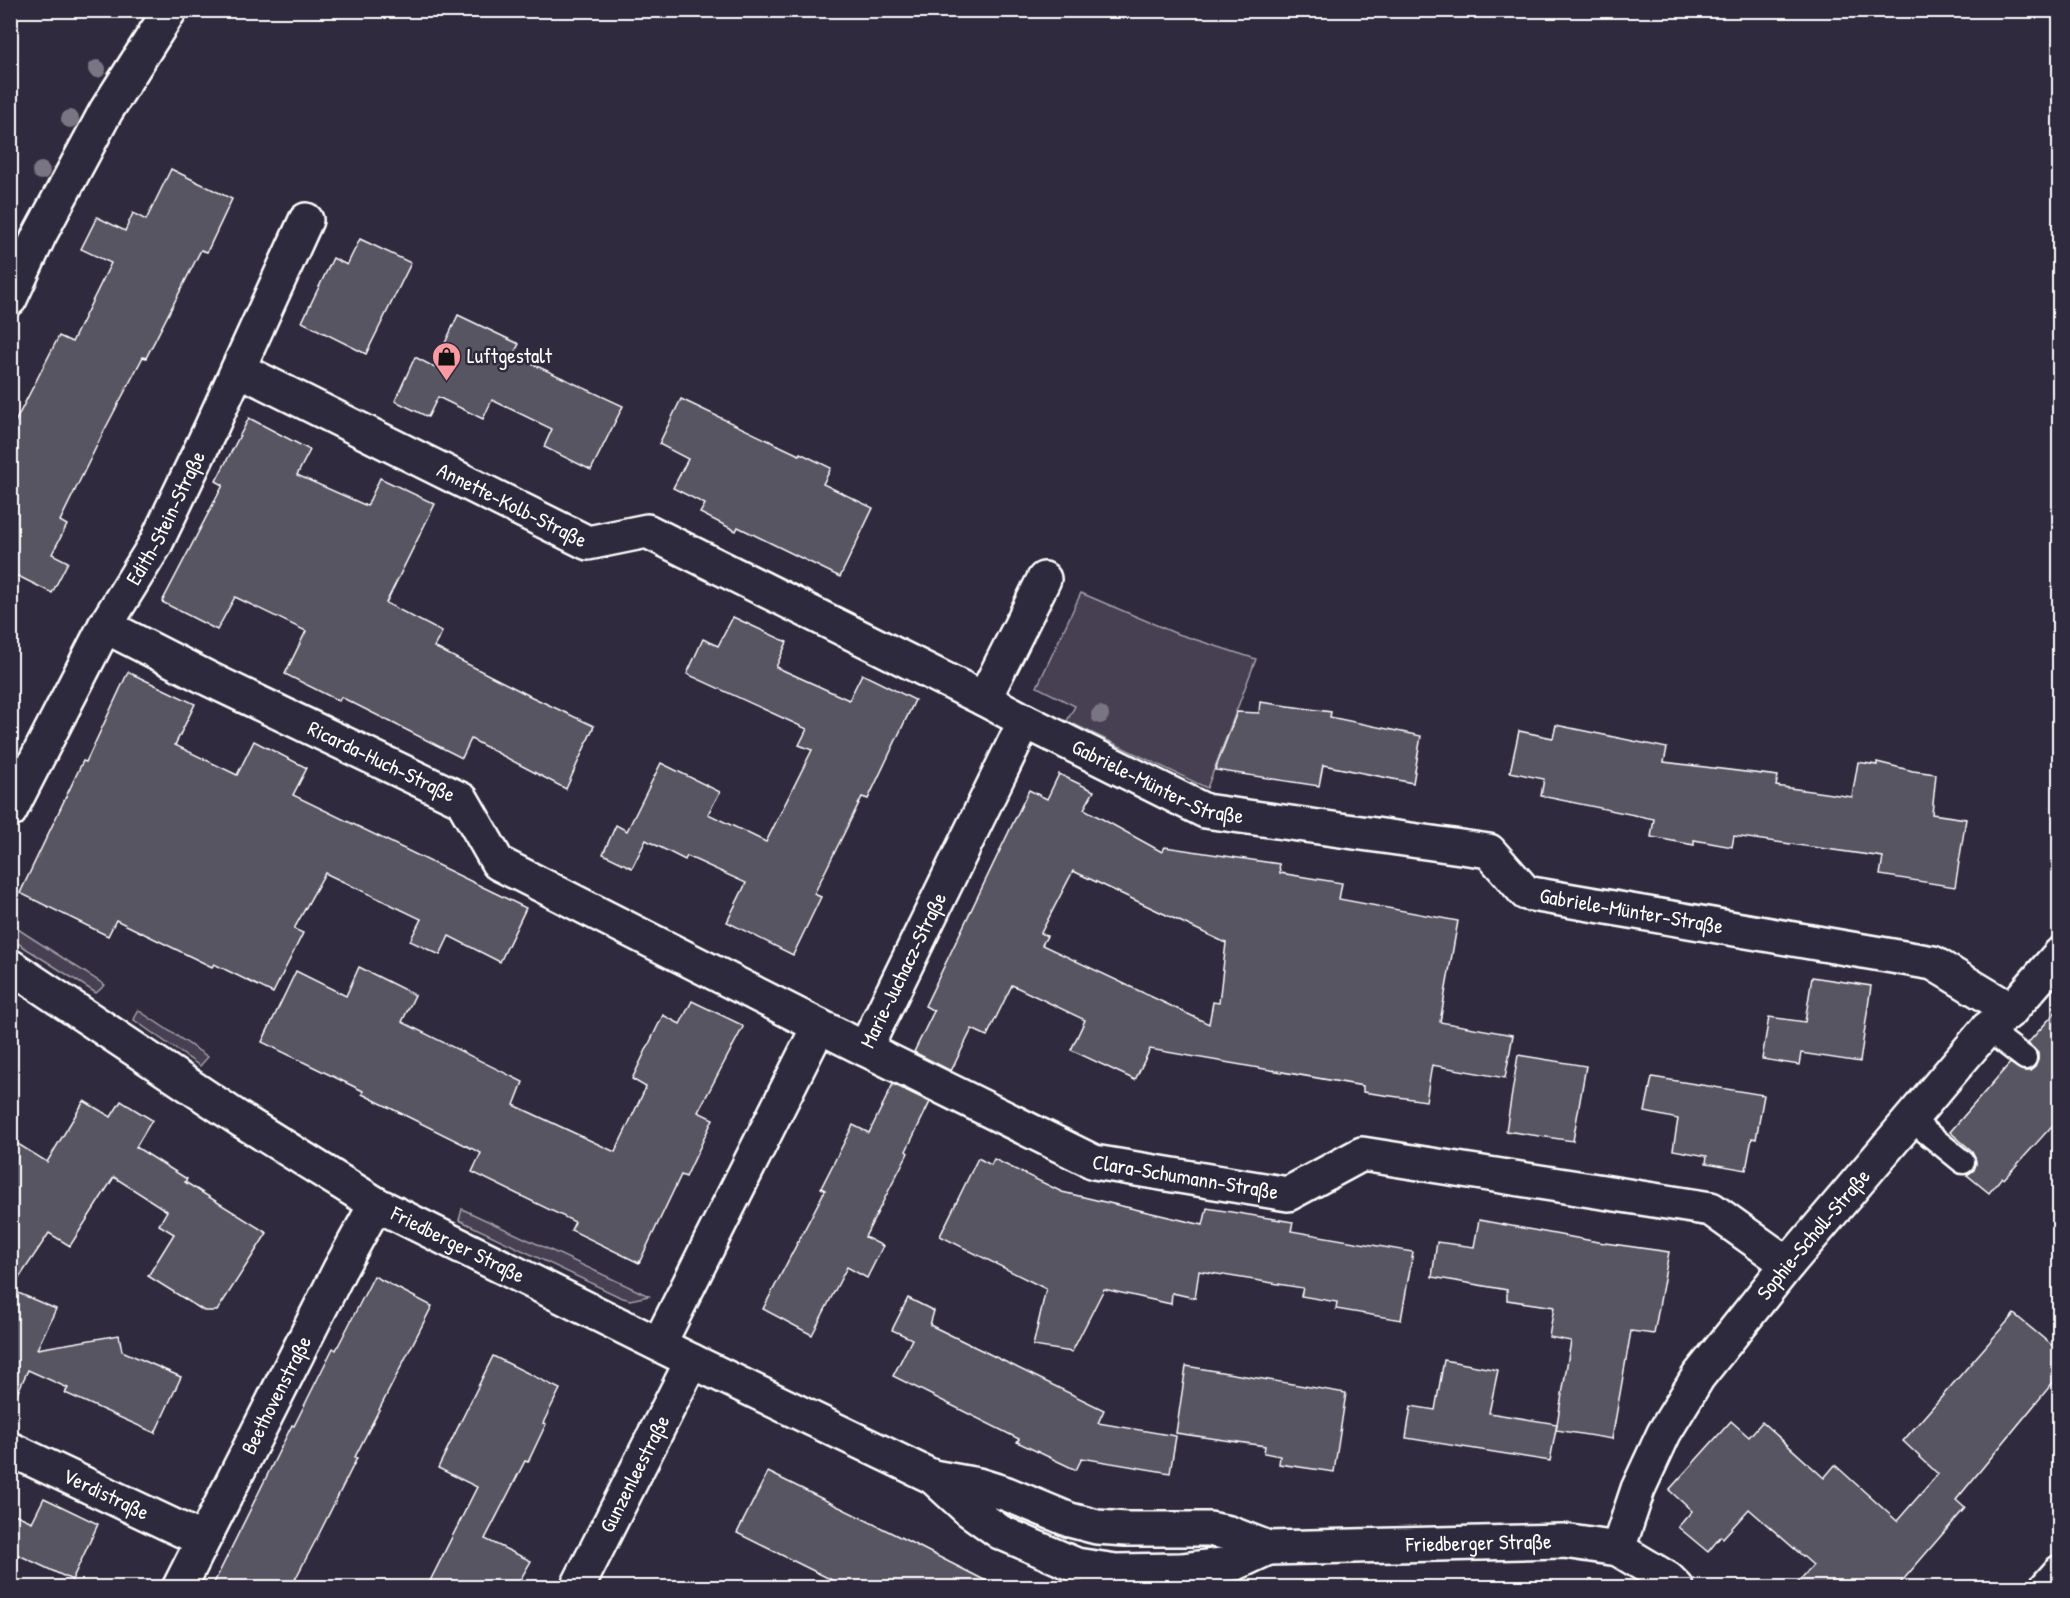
<svg xmlns="http://www.w3.org/2000/svg" width="2070" height="1598" font-family="'Patrick Hand',sans-serif">
  <style>
    .green { fill: #464152; stroke: #a2a0a8; stroke-width: 1.5 }
    .building { fill: #595564; stroke: #fff; stroke-width: 1.5; fill-rule: evenodd }
    .lines { fill: none; stroke-linecap: round; stroke-linejoin: round }
    .lane-casing { stroke: #fff; stroke-width: 27 }
    .street-casing { stroke: #fff; stroke-width: 38 }
    .secondary-casing { stroke: #fff; stroke-width: 38 }
    .lane { stroke: #2f2a3d; stroke-width: 22 }
    .street { stroke: #2f2a3d; stroke-width: 33 }
    .secondary { stroke: #2f2a3d; stroke-width: 33 }
    .tree { fill: #797582 }
    .labels { text-anchor: middle; stroke-width: 5; stroke-linejoin: round; paint-order: stroke }
    .poi-label { font-size: 21px; fill: #fff; stroke: #2f2a3d; text-anchor: start }
    .street-label { font-size: 21px; fill: #fff; stroke: #2f2a3d }
  </style>
  <rect width="100%" height="100%" fill="#2f2a3d"/>
  <filter id="ink" filterUnits="userSpaceOnUse"><feTurbulence type="fractalNoise" baseFrequency=".0167" numOctaves="2"/><feDisplacementMap in="SourceGraphic" scale="12" xChannelSelector="R" yChannelSelector="G"/><feConvolveMatrix kernelMatrix="1 2 1 2 8 2 1 2 1" color-interpolation-filters="sRGB"/></filter>
  <g filter="url(#ink)">
    <g class="green">
      <path d="M 1081,593 L 1175,633 L 1256,659 L 1207,788 L 1067,721 L 1075,706 L 1037,687 Z"/>
      <path d="M 10,924 L 105,985 L 96,993 L 11,939 Z"/>
      <path d="M 138,1010 L 208,1057 L 200,1066 L 134,1020 Z"/>
      <path d="M 462,1209 L 649,1296 L 630,1300 L 620,1297 L 459,1220 Z"/>
    </g>
    <g class="building">
      <path d="M 171,169 L 232,199 L 207,252 L 201,250 L 146,358 L 143,357 L 104,431 L 60,521 L 67,525 L 52,554 L 68,562 L 52,593 L 10,572 L 10,432 L 59,336 L 72,342 L 111,263 L 81,249 L 97,217 L 125,231 L 133,213 L 146,220 Z"/>
      <path d="M 360,239 L 411,263 L 366,354 L 302,322 L 333,258 L 347,265 Z"/>
      <path d="M 458,315 L 519,344 L 513,355 L 623,406 L 591,470 L 544,447 L 552,429 L 492,400 L 483,419 L 438,397 L 428,417 L 395,401 L 415,357 L 434,367 Z"/>
      <path d="M 681,399 L 799,455 L 800,453 L 831,468 L 823,484 L 873,508 L 840,577 L 738,527 L 736,531 L 700,513 L 705,504 L 673,488 L 688,459 L 659,444 Z"/>
      <path d="M 249,418 L 310,450 L 297,475 L 367,506 L 380,478 L 435,504 L 386,603 L 442,632 L 434,647 L 532,697 L 594,726 L 566,789 L 471,739 L 462,758 L 341,697 L 339,701 L 285,674 L 306,631 L 235,597 L 217,630 L 162,602 L 223,485 L 216,481 Z"/>
      <path d="M 733,617 L 787,642 L 776,667 L 849,700 L 862,674 L 915,700 L 868,799 L 862,797 L 814,894 L 821,897 L 793,955 L 727,922 L 746,883 L 687,856 L 685,860 L 646,840 L 632,868 L 603,854 L 616,825 L 627,831 L 661,763 L 720,792 L 708,814 L 766,842 L 812,750 L 799,745 L 807,729 L 687,674 L 703,639 L 718,646 Z"/>
      <path d="M 128,672 L 195,704 L 175,745 L 237,775 L 254,741 L 307,768 L 293,795 L 526,908 L 500,962 L 449,936 L 440,955 L 410,941 L 421,919 L 325,873 L 294,929 L 303,933 L 273,993 L 214,964 L 212,967 L 116,920 L 108,936 L 20,893 L 83,761 L 86,762 Z"/>
      <path d="M 1260,702 L 1331,712 L 1330,717 L 1421,736 L 1413,783 L 1323,765 L 1319,786 L 1215,770 L 1237,712 L 1259,713 Z"/>
      <path d="M 1556,725 L 1667,748 L 1664,762 L 1778,776 L 1776,786 L 1852,797 L 1858,762 L 1877,765 L 1877,762 L 1913,771 L 1936,774 L 1932,814 L 1966,819 L 1955,887 L 1880,875 L 1883,857 L 1734,836 L 1732,847 L 1694,840 L 1694,845 L 1651,837 L 1654,819 L 1541,796 L 1544,779 L 1510,772 L 1519,731 L 1553,738 Z"/>
      <path d="M 1059,774 L 1094,791 L 1084,809 L 1162,852 L 1165,847 L 1279,864 L 1280,873 L 1342,883 L 1339,899 L 1458,921 L 1440,1022 L 1513,1035 L 1505,1078 L 1432,1065 L 1426,1101 L 1363,1092 L 1363,1086 L 1150,1049 L 1135,1080 L 1071,1050 L 1085,1020 L 1012,985 L 987,1036 L 972,1029 L 951,1071 L 914,1052 L 934,1011 L 925,1006 L 1029,790 L 1047,799 ZM 1073,871 L 1226,943 L 1219,1003 L 1213,1002 L 1209,1024 L 1042,945 L 1047,936 L 1041,933 Z"/>
      <path d="M 359,967 L 415,995 L 402,1022 L 523,1082 L 514,1105 L 615,1152 L 646,1087 L 632,1079 L 663,1015 L 680,1024 L 692,1001 L 742,1025 L 743,1027 L 698,1112 L 713,1119 L 686,1177 L 681,1175 L 639,1263 L 571,1230 L 575,1222 L 472,1172 L 481,1153 L 362,1094 L 363,1091 L 262,1042 L 296,971 L 346,996 Z"/>
      <path d="M 1812,977 L 1871,986 L 1860,1062 L 1801,1053 L 1799,1065 L 1762,1059 L 1769,1017 L 1805,1022 Z"/>
      <path d="M 2060,1007 L 2060,1117 L 2004,1179 L 2002,1177 L 1989,1193 L 1967,1175 L 1974,1170 L 1976,1164 L 1975,1157 L 1972,1151 L 1950,1132 L 2010,1063 L 2024,1071 L 2030,1071 L 2035,1067 L 2038,1060 L 2038,1053 L 2028,1043 Z"/>
      <path d="M 1518,1055 L 1586,1066 L 1573,1141 L 1506,1131 Z"/>
      <path d="M 1652,1077 L 1764,1095 L 1756,1139 L 1752,1138 L 1746,1170 L 1706,1163 L 1707,1156 L 1673,1150 L 1678,1119 L 1645,1112 Z"/>
      <path d="M 893,1084 L 930,1102 L 906,1151 L 908,1153 L 865,1237 L 883,1246 L 867,1278 L 847,1267 L 812,1335 L 763,1309 L 825,1190 L 821,1188 L 853,1125 L 869,1133 Z"/>
      <path d="M 84,1101 L 111,1117 L 121,1101 L 152,1120 L 136,1147 L 187,1179 L 185,1182 L 267,1233 L 217,1311 L 204,1311 L 148,1276 L 174,1234 L 159,1225 L 167,1211 L 114,1177 L 70,1246 L 49,1233 L 11,1290 L 56,1309 L 37,1349 L 119,1335 L 122,1351 L 181,1377 L 155,1433 L 65,1393 L 68,1388 L 28,1370 L 10,1409 L 10,1139 L 47,1162 Z"/>
      <path d="M 978,1158 L 991,1165 L 994,1159 L 1062,1192 L 1203,1225 L 1207,1208 L 1293,1222 L 1291,1231 L 1413,1252 L 1401,1320 L 1336,1309 L 1337,1302 L 1301,1296 L 1303,1288 L 1199,1271 L 1195,1298 L 1172,1293 L 1171,1304 L 1104,1289 L 1072,1352 L 1033,1346 L 1046,1289 L 940,1236 Z"/>
      <path d="M 1479,1220 L 1598,1242 L 1669,1252 L 1654,1334 L 1631,1331 L 1612,1439 L 1556,1430 L 1571,1341 L 1549,1337 L 1554,1307 L 1507,1300 L 1507,1290 L 1432,1277 L 1437,1242 L 1474,1247 Z"/>
      <path d="M 374,1276 L 432,1306 L 355,1457 L 357,1458 L 319,1534 L 291,1587 L 212,1587 L 292,1425 L 294,1426 L 333,1348 L 336,1350 Z"/>
      <path d="M 908,1298 L 934,1311 L 930,1325 L 1104,1410 L 1098,1423 L 1176,1436 L 1170,1473 L 1082,1458 L 1076,1470 L 1017,1442 L 1019,1439 L 893,1376 L 912,1339 L 892,1330 Z"/>
      <path d="M 2014,1314 L 2060,1352 L 2060,1374 L 1956,1500 L 1965,1508 L 1897,1587 L 1794,1587 L 1813,1565 L 1749,1509 L 1723,1538 L 1721,1536 L 1708,1552 L 1678,1527 L 1692,1511 L 1669,1490 L 1731,1421 L 1749,1437 L 1762,1422 L 1824,1478 L 1835,1465 L 1897,1521 L 1938,1474 L 1903,1441 Z"/>
      <path d="M 493,1356 L 560,1389 L 543,1423 L 546,1424 L 528,1462 L 525,1461 L 485,1539 L 531,1561 L 516,1587 L 427,1587 L 477,1487 L 438,1468 Z"/>
      <path d="M 1444,1360 L 1498,1370 L 1489,1413 L 1557,1424 L 1550,1461 L 1406,1438 L 1411,1406 L 1435,1410 Z"/>
      <path d="M 1186,1366 L 1346,1393 L 1334,1472 L 1279,1464 L 1280,1456 L 1264,1453 L 1265,1446 L 1176,1433 Z"/>
      <path d="M 768,1472 L 900,1537 L 998,1587 L 846,1587 L 737,1533 Z"/>
      <path d="M 44,1498 L 98,1524 L 72,1580 L 10,1551 L 10,1512 L 32,1522 Z"/>
    </g>
    <g class="lines">
      <defs>
        <g id="lane">
          <path d="M 1987,1029 L 2025,1058"/>
          <path d="M 1910,1119 L 1963,1162"/>
        </g>
        <g id="street">
          <path id="s1" d="M 238,369 L 588,543 L 647,531 L 984,699"/>
          <path id="s2" d="M 105,626 L 209,679 L 462,800 L 498,863 L 819,1026"/>
          <path id="s3" d="M 1025,721 L 1205,811 L 1489,851 L 1526,893 L 1933,963 L 2011,1010"/>
          <path id="s4" d="M 10,811 L 105,626 L 155,545 L 211,428 L 306,220"/>
          <path id="s5" d="M 10,966 L 241,1120 L 376,1204 L 692,1361 L 933,1477 L 978,1485 L 1007,1494 L 1070,1520 L 1097,1527 L 1126,1529 L 1209,1529 L 1229,1533 L 1268,1548 L 1564,1541 L 1618,1549 L 1668,1579 L 1677,1588"/>
          <path id="s6" d="M 865,1049 L 1094,1162 L 1288,1194 L 1362,1154 L 1711,1209 L 1788,1264"/>
          <path id="s7" d="M 659,1344 L 819,1026 L 865,1049 L 1025,721 L 984,699 L 1044,579"/>
          <path id="s8" d="M 10,1449 L 203,1540"/>
          <path d="M 933,1477 L 968,1509 L 1000,1532 L 1076,1565 L 1116,1571 L 1182,1570 L 1236,1563 L 1268,1548"/>
          <path id="s9" d="M 1618,1549 L 1638,1489 L 1664,1433 L 1698,1377 L 1788,1264 L 1987,1029 L 2011,1010 L 2060,954"/>
          <path id="s10" d="M 179,1588 L 340,1269 L 376,1204"/>
          <path id="s11" d="M 577,1588 L 692,1361"/>
          <path d="M 2046,1588 L 2060,1572"/>
        </g>
        <path id="secondary" d="M 10,299 L 39,236 L 106,111 L 170,10"/>
      </defs>
      <use href="#lane" class="lane-casing"/>
      <use href="#street" class="street-casing"/>
      <use href="#secondary" class="secondary-casing"/>
      <use href="#lane" class="lane"/>
      <use href="#street" class="street"/>
      <use href="#secondary" class="secondary"/>
    </g>
    <g class="tree">
      <circle cx="97" cy="69" r="9"/>
      <circle cx="70" cy="119" r="9"/>
      <circle cx="41" cy="171" r="9"/>
      <circle cx="1100" cy="715" r="9"/>
    </g>
  </g>
  <defs>
    <symbol id="shop-pin" viewBox="-11 -11 22 30"><path d="M0 17L-7.5 6A9.5 9.5 0 1 1 7.5 6Z" fill="#ff9aa2" stroke="#2f2a3d"/><path d="M-5-2.5h2.3a2.7 3.5 0 0 1 5.4 0H5L5.5 6h-11ZM-1.5-2.5h3a1.5 2.3 0 0 0-3 0Z" fill="#111"/></symbol>
  </defs>
  <g fill-rule="evenodd">
    <use href="#shop-pin" x="430" y="340" width="33" height="45"/>
  </g>
  <g class="labels">
    <g class="poi-label">
      <text x="467" y="363">Luftgestalt</text>
    </g>
    <g class="street-label">
      <text dy="7" stroke="none"><textPath href="#s1" startOffset="306">Annette-Kolb-Straße</textPath></text>
      <text dy="7" stroke="none"><textPath href="#s4" startOffset="332">Edith-Stein-Straße</textPath></text>
      <text dy="7" stroke="none"><textPath href="#s2" startOffset="308">Ricarda-Huch-Straße</textPath></text>
      <text dy="7" stroke="none"><textPath href="#s3" startOffset="147">Gabriele-Münter-Straße</textPath></text>
      <text dy="7" stroke="none"><textPath href="#s3" startOffset="651">Gabriele-Münter-Straße</textPath></text>
      <text dy="7" stroke="none"><textPath href="#s7" startOffset="495">Marie-Juchacz-Straße</textPath></text>
      <text dy="7" stroke="none"><textPath href="#s6" startOffset="348">Clara-Schumann-Straße</textPath></text>
      <text dy="7" stroke="none"><textPath href="#s9" startOffset="374">Sophie-Scholl-Straße</textPath></text>
      <text dy="7" stroke="none"><textPath href="#s5" startOffset="528">Friedberger Straße</textPath></text>
      <text dy="7" stroke="none"><textPath href="#s10" startOffset="216">Beethovenstraße</textPath></text>
      <text dy="7" stroke="none"><textPath href="#s11" startOffset="128">Gunzenleestraße</textPath></text>
      <text dy="7" stroke="none"><textPath href="#s8" startOffset="106">Verdistraße</textPath></text>
      <text dy="7" stroke="none"><textPath href="#s5" startOffset="1614">Friedberger Straße</textPath></text>
    </g>
  </g>
  <rect width="2070" height="1598" fill="none" stroke="#2f2a3d" stroke-width="36"/>
  <rect x="18" y="18" width="2034" height="1562" fill="none" stroke="#fff" stroke-width="2" filter="url(#ink)"/>
</svg>
